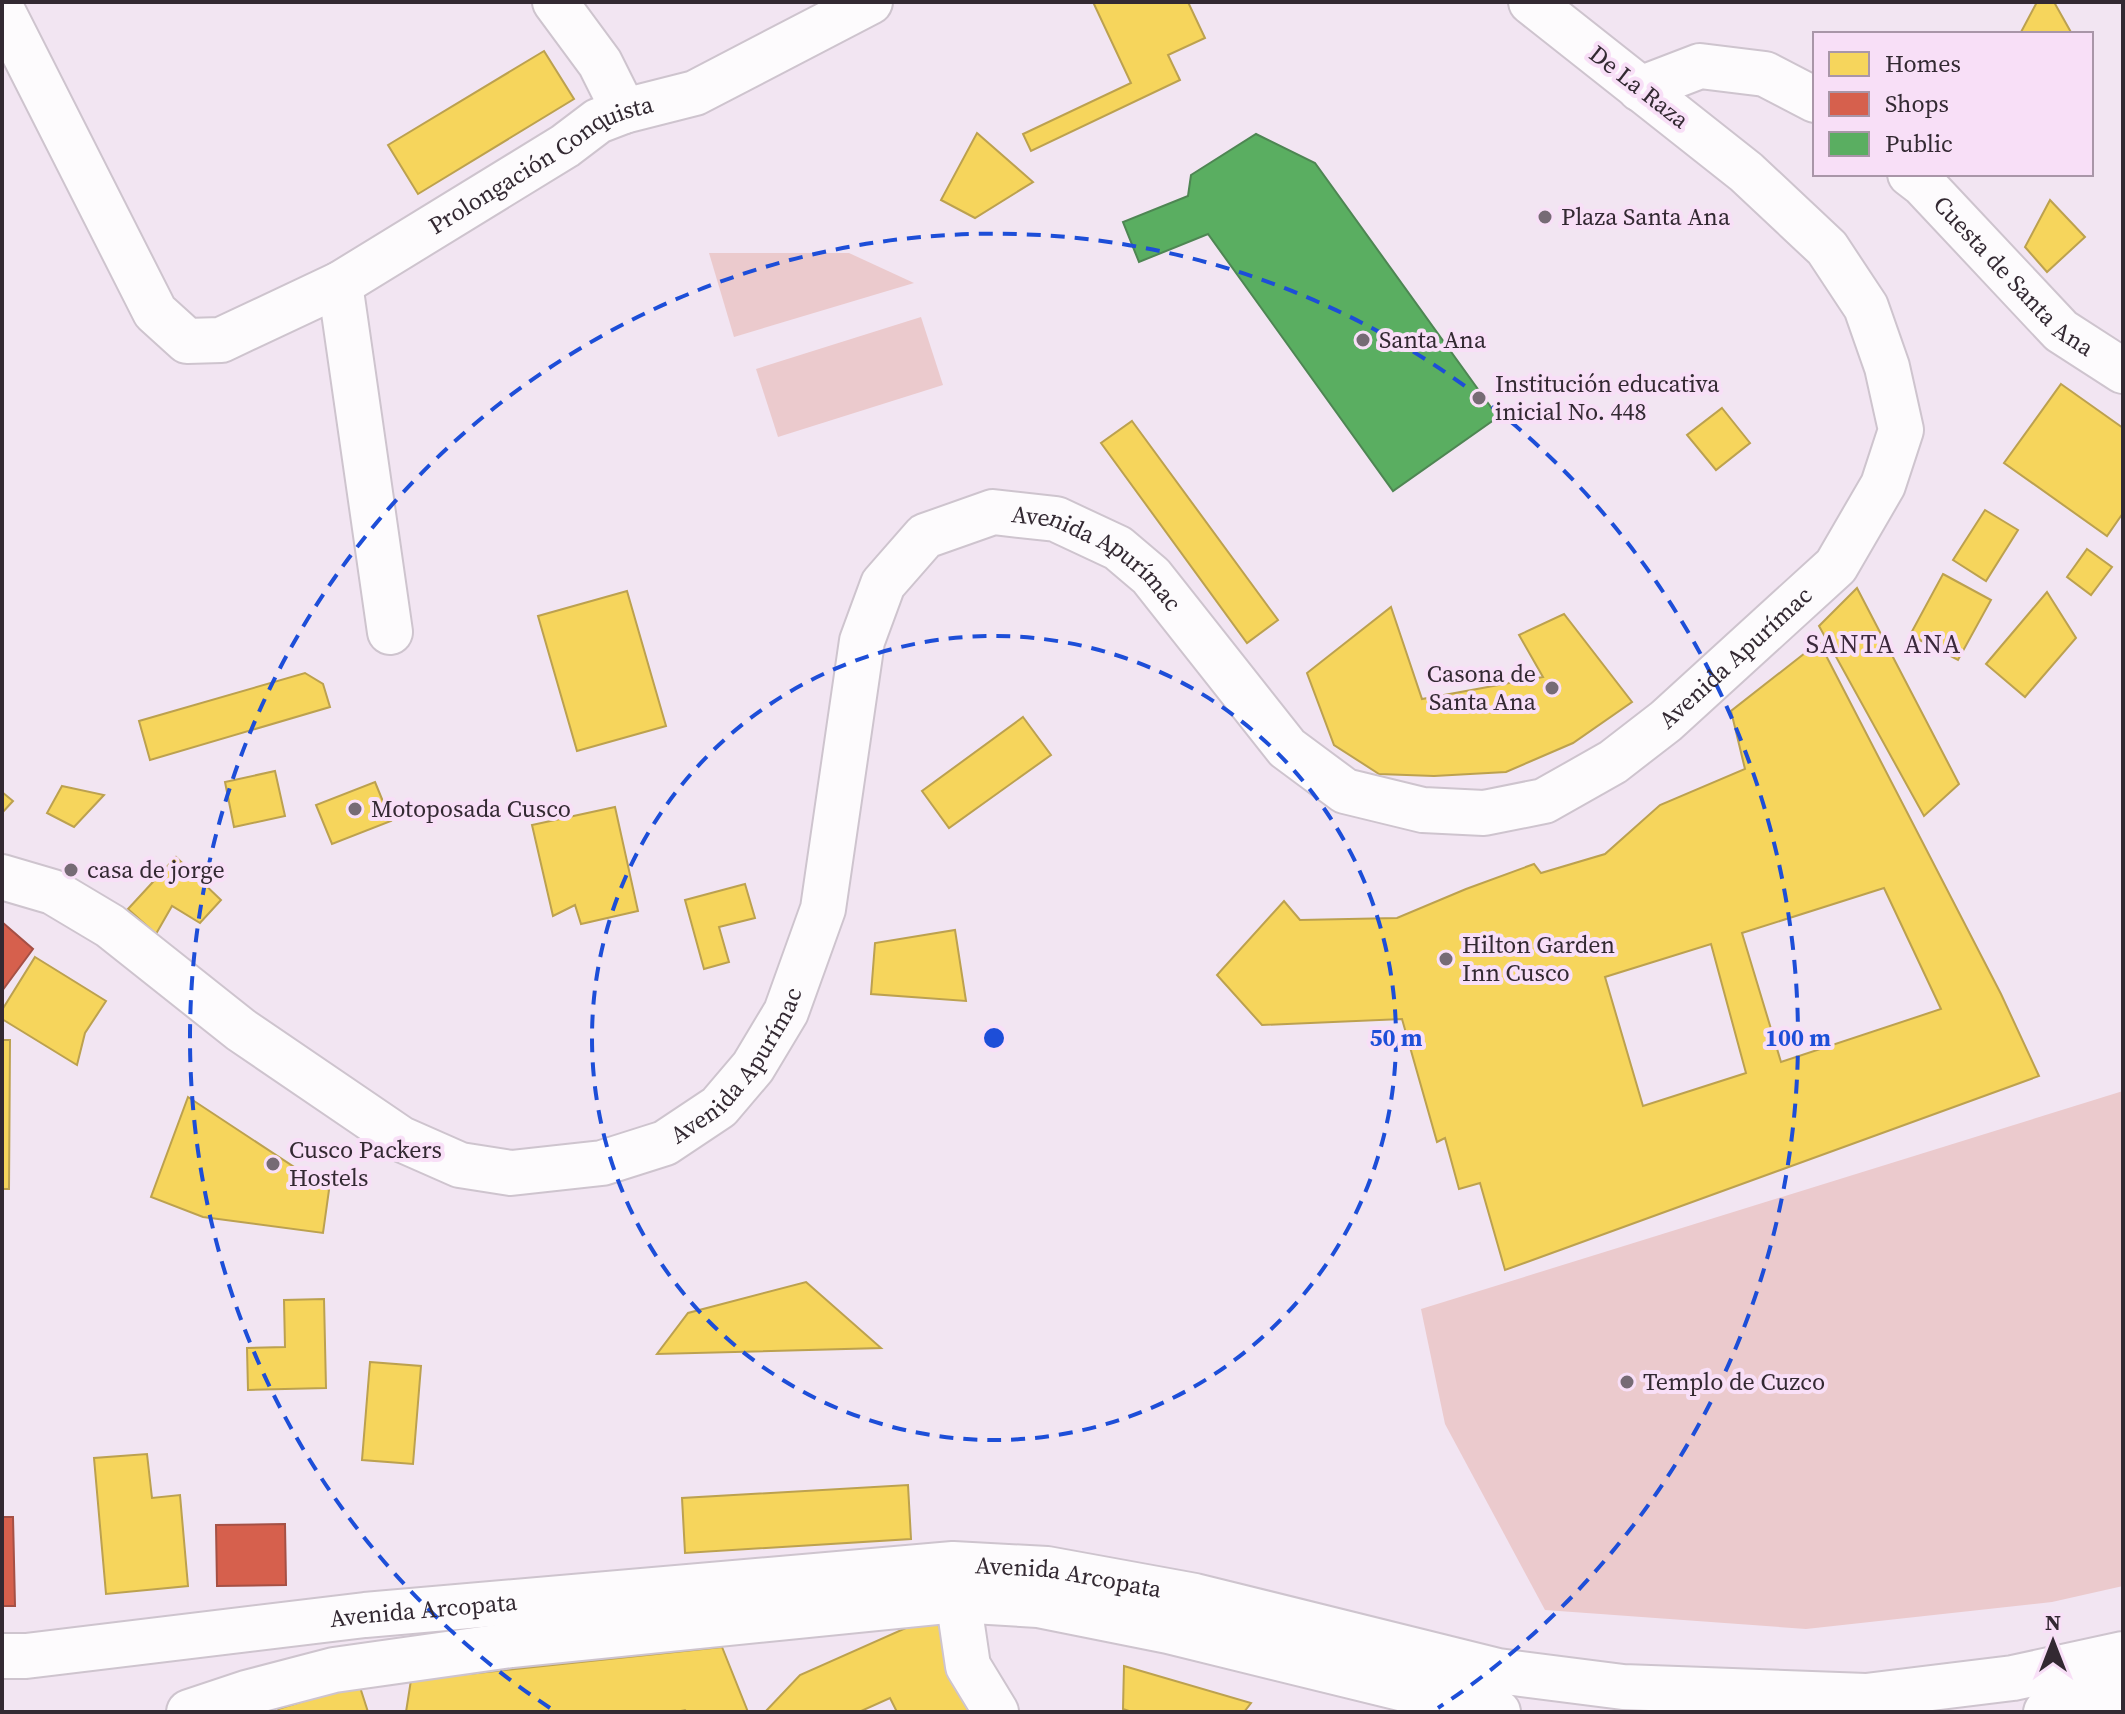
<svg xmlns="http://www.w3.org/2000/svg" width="2125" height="1714" font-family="'Source Serif 4',serif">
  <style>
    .green { fill: #ebcacd }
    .homes { fill: #f6d55c; stroke: #bca14f; stroke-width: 2; fill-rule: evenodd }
    .shops { fill: #d6604d; stroke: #a55045; stroke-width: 2 }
    .public { fill: #5aae61; stroke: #4e8653; stroke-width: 2 }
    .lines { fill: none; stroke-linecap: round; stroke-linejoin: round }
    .street-casing { stroke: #cec4ce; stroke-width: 48 }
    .secondary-casing { stroke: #cec4ce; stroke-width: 48 }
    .street { stroke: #fdfbfd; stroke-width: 44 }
    .secondary { stroke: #fdfbfd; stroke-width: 44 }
    .ring { fill: none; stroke: #1d4ed8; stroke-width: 4; stroke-dasharray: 14 10 }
    .poi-dot { fill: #766b75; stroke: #f8dff7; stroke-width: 3 }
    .labels { text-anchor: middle; stroke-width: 8; stroke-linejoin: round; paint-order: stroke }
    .street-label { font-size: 24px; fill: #332932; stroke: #f8dff7 }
    .poi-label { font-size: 24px; fill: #332932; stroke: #f8dff7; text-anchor: start }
    .neighbourhood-label { font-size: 26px; letter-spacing: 2px; fill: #3b283b; stroke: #f8dff7 }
    .centre { fill: #1d4ed8; stroke: #f8dff7; stroke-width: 4 }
    .ring-label { font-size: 24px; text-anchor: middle; font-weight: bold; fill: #1d4ed8; stroke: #f8dff7; stroke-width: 8; stroke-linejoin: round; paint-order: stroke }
  </style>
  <rect width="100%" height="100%" fill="#f2e5f2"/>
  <g class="green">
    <path d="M 709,253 L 849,253 L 914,283 L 734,337 Z"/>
    <path d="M 921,317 L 943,385 L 778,437 L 756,369 Z"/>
    <path d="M 2123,1091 L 2123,1586 L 2052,1602 L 1806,1629 L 1545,1610 L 1445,1424 L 1421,1309 Z"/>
  </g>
  <g class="homes">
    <path d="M 1093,2 L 1188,2 L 1205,38 L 1168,55 L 1180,80 L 1031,151 L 1023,134 L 1131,83 Z"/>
    <path d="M 2037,2 L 2054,2 L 2072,34 L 2020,34 Z"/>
    <path d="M 544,51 L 574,99 L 418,194 L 388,145 Z"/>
    <path d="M 977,133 L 1033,182 L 975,218 L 941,200 Z"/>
    <path d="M 2050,200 L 2085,237 L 2047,272 L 2025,247 Z"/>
    <path d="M 2061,384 L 2123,428 L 2123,513 L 2107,536 L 2004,463 Z"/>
    <path d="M 1722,408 L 1750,443 L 1716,470 L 1687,435 Z"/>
    <path d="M 1132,421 L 1278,620 L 1247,643 L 1101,443 Z"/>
    <path d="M 1985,510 L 2018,530 L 1986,581 L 1953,560 Z"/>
    <path d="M 2087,549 L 2112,567 L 2091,595 L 2067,577 Z"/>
    <path d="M 1943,574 L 1991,600 L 1958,660 L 1910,635 Z"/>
    <path d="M 1857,588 L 1959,784 L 1924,816 L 1819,626 Z"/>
    <path d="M 627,591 L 666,726 L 577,751 L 538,616 Z"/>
    <path d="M 2047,592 L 2076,638 L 2025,697 L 1986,664 Z"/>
    <path d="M 1391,607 L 1422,699 L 1543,677 L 1519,635 L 1564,614 L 1632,702 L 1573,743 L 1506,772 L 1434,776 L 1379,774 L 1334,745 L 1307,673 Z"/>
    <path d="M 1819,642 L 2001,994 L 2039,1076 L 1505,1270 L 1480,1183 L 1459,1189 L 1445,1138 L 1437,1142 L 1402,1019 L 1262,1025 L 1217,975 L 1284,901 L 1300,920 L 1397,918 L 1466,889 L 1534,864 L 1541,873 L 1605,854 L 1660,805 L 1745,769 L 1731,711 ZM 1884,888 L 1941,1009 L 1781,1062 L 1742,933 ZM 1711,944 L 1746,1073 L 1643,1106 L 1605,977 Z"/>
    <path d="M 305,673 L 323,684 L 330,707 L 150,760 L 139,721 Z"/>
    <path d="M 1023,717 L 1051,755 L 949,828 L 922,791 Z"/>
    <path d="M 275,771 L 285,816 L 234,827 L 225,782 Z"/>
    <path d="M 375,782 L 391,821 L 332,844 L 316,805 Z"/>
    <path d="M 62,786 L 104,795 L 74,827 L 47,813 Z"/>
    <path d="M 2,792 L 13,801 L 2,813 Z"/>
    <path d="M 615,807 L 638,911 L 581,924 L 575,905 L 553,916 L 532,825 Z"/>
    <path d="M 176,857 L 221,900 L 200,923 L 172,906 L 156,934 L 128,909 Z"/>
    <path d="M 745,884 L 755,918 L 719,927 L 729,962 L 704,969 L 685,900 Z"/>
    <path d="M 955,930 L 966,1001 L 871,994 L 875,943 Z"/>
    <path d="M 35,957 L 106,1001 L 85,1033 L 77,1065 L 2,1019 L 2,1010 Z"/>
    <path d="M 2,1040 L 10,1040 L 9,1189 L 2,1189 Z"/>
    <path d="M 188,1097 L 329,1190 L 323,1233 L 203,1217 L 151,1197 Z"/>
    <path d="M 806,1282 L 881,1348 L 657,1354 L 688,1313 Z"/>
    <path d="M 324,1299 L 326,1388 L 248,1390 L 247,1348 L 285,1347 L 284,1300 Z"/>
    <path d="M 370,1362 L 421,1366 L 413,1464 L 362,1460 Z"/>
    <path d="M 147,1454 L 152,1498 L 180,1495 L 188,1586 L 106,1594 L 94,1458 Z"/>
    <path d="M 908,1485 L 911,1539 L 685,1553 L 682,1498 Z"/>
    <path d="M 935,1615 L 979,1712 L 897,1712 L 890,1698 L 859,1712 L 765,1712 L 800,1675 Z"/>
    <path d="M 722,1647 L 748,1712 L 687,1712 L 685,1710 L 676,1712 L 406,1712 L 411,1680 Z"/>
    <path d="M 1124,1666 L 1251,1703 L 1244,1712 L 1132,1712 L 1123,1709 Z"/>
    <path d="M 359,1684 L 368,1712 L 279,1712 L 278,1709 Z"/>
  </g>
  <g class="shops">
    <path d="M 2,922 L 33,949 L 2,991 Z"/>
    <path d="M 2,1517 L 13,1517 L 15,1606 L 2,1606 Z"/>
    <path d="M 285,1524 L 286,1585 L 217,1586 L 216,1525 Z"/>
  </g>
  <path class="public" d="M 1256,134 L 1315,163 L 1498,417 L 1393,491 L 1208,234 L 1139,262 L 1123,222 L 1188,196 L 1191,175 Z"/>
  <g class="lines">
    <defs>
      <g id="street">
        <path d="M 555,2 L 600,63 L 624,111"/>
        <path id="s1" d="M 2,10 L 155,312 L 187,341 L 221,340 L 340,284 L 565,146 L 598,121 L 624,111 L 695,93 L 870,2"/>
        <path d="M 1640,89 L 1700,66 L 1765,74 L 1815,100"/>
        <path id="s2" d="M 1910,174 L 1923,184 L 2061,331 L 2123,371"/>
        <path d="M 340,284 L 390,632"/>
        <path d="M 954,1571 L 968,1666 L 996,1712"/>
        <path id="s3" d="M 2,1656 L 26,1656 L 365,1615 L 953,1564 L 1047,1569 L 1195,1596 L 1498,1671 L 1623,1687 L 1866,1696 L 2013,1678 L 2123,1654"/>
        <path d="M 189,1712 L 246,1693 L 334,1670 L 511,1645 L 956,1600 L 1038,1605 L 1168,1631 L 1498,1712"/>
        <path d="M 2046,1712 L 2123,1694"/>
      </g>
      <g id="secondary">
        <path id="s4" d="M 2,877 L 53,892 L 110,926 L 241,1030 L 401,1139 L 460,1165 L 511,1173 L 602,1163 L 665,1143 L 719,1107 L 753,1067 L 786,1012 L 823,909 L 862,641 L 883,584 L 925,536 L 993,512 L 1056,519 L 1118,548 L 1151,576 L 1287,748 L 1345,791 L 1423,810 L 1484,813 L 1544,801 L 1613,762 L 1666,721 L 1836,566 L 1883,485 L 1901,430 L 1887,367 L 1866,307 L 1827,248 L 1746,172 L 1531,2"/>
      </g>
    </defs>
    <use href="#street" class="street-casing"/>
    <use href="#secondary" class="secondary-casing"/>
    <use href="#street" class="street"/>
    <use href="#secondary" class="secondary"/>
  </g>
  <g class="ring">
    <circle cx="994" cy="1038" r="402"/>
    <path d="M550 1708A804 804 0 1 1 1438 1708"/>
  </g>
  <g class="poi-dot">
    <circle cx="1545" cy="217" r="8"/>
    <circle cx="1363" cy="340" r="8"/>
    <circle cx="1479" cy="398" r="8"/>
    <circle cx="1552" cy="688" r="8"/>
    <circle cx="355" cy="809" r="8"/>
    <circle cx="71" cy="870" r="8"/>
    <circle cx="1446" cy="959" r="8"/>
    <circle cx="273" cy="1164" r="8"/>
    <circle cx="1627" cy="1382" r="8"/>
  </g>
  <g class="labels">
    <g class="street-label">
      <text transform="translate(1639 87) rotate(38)" y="8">De La Raza</text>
      <text dy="8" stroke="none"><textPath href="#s1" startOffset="782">Prolongación Conquista</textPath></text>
      <text dy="8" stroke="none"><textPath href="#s2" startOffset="146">Cuesta de Santa Ana</textPath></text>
      <text dy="8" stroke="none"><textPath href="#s4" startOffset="1630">Avenida Apurímac</textPath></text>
      <text dy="8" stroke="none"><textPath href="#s4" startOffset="2422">Avenida Apurímac</textPath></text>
      <text dy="8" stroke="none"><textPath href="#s4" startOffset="862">Avenida Apurímac</textPath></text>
      <text dy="8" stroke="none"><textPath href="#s3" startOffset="1072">Avenida Arcopata</textPath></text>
      <text dy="8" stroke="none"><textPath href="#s3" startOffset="424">Avenida Arcopata</textPath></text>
    </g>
    <g class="poi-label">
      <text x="1561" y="225">Plaza Santa Ana</text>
      <text x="1379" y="348">Santa Ana</text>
      <text x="1495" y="392">Institución educativa<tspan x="1495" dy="28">inicial No. 448</tspan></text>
      <text x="1536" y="682" text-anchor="end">Casona de<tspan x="1536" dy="28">Santa Ana</tspan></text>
      <text x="371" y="817">Motoposada Cusco</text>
      <text x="87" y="878">casa de jorge</text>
      <text x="1462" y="953">Hilton Garden<tspan x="1462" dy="28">Inn Cusco</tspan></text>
      <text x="289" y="1158">Cusco Packers<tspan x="289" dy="28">Hostels</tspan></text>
      <text x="1643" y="1390">Templo de Cuzco</text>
    </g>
    <g class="neighbourhood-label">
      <text x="1884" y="653">SANTA ANA</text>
    </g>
  </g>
  <circle cx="994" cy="1038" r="12" class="centre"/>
  <g class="ring-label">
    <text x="1396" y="1046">50 m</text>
    <text x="1798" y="1046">100 m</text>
  </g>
  <rect width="2125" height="1714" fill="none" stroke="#332932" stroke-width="8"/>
  <rect x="1813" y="32" width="280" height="144" fill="#f8dff7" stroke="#a996a8" stroke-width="2"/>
  <rect x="1829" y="52" width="40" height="24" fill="#f6d55c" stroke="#a996a8" stroke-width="2"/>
  <text x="1885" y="72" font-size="24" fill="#332932">Homes</text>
  <rect x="1829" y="92" width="40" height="24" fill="#d6604d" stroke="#a996a8" stroke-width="2"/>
  <text x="1885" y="112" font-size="24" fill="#332932">Shops</text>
  <rect x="1829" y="132" width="40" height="24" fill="#5aae61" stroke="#a996a8" stroke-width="2"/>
  <text x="1885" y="152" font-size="24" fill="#332932">Public</text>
  <g transform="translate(2053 1642)" stroke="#f8dff7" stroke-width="6" paint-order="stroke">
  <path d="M0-6L14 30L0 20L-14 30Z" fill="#332932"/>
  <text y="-12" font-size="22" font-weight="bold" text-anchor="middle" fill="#332932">N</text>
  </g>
</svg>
